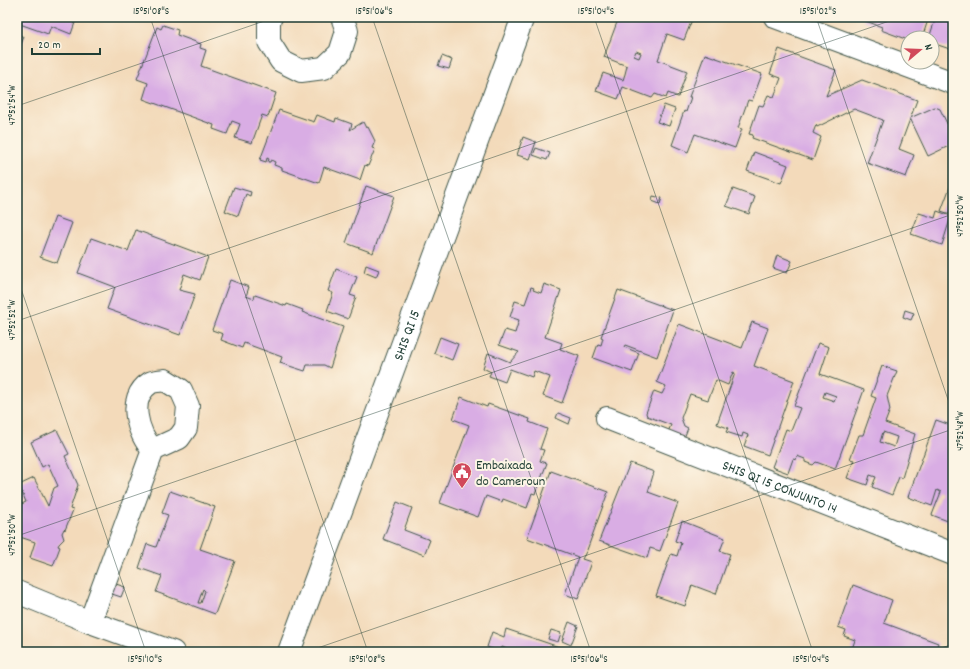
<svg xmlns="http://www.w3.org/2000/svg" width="970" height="669" font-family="Dekko,sans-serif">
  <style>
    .building { fill: #d9ade4; fill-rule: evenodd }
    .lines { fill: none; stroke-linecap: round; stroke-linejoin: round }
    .minor-casing { stroke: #3f5548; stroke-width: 24 }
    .minor { stroke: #fff; stroke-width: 22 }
    .ticks { fill: none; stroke: #1f3d34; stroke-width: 1; stroke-opacity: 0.45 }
    .labels { text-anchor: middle; stroke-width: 4; stroke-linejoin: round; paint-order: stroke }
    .street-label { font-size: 14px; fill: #1f3d34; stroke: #fcf5e5 }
    .poi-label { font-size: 14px; fill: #1f3d34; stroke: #fcf5e5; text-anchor: start }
    .neatline { fill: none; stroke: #1f3d34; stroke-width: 1.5 }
    .ticks-label { font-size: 10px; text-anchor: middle; fill: #1f3d34 }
  </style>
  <rect width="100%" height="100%" fill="#fcf5e5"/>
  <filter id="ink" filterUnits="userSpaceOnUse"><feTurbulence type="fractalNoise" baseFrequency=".025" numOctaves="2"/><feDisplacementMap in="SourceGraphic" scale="8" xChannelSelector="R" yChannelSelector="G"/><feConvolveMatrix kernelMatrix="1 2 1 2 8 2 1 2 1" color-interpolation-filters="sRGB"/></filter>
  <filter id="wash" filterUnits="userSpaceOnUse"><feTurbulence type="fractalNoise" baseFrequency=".012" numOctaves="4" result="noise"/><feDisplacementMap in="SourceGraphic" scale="16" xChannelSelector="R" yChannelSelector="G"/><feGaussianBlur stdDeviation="0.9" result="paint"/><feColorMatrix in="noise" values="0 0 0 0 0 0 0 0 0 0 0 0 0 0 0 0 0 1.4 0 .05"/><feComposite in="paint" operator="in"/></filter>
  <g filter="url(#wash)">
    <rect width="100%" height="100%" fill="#f3daba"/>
    <g id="blocks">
      <g class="building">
        <path d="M 17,17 L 77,17 L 71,34 L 51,26 L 48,34 L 17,23 Z"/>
        <path d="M 619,17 L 693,17 L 684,40 L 667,34 L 658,60 L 687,71 L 678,97 L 668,93 L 666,98 L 655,94 L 652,98 L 623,87 L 618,99 L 596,91 L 603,73 L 623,80 L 625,74 L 627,66 L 604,57 ZM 636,51 L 641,53 L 639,58 L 634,56 Z"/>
        <path d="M 864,17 L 929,17 L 922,38 L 908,38 L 908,40 L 881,30 L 882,27 L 863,20 Z"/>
        <path d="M 936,17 L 950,22 L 953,17 L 953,50 L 932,43 L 932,38 L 929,38 Z"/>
        <path d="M 163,25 L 178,30 L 177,35 L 201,44 L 200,48 L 206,50 L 201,66 L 276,93 L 268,117 L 262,115 L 252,143 L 235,138 L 240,124 L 232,121 L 227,134 L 213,129 L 214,125 L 143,99 L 148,83 L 137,79 L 157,27 L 161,29 Z"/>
        <path d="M 17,34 L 24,37 L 17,54 Z"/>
        <path d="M 779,49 L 836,70 L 826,96 L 862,80 L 917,100 L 899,149 L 914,155 L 906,177 L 867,163 L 883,120 L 854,109 L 817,127 L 816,125 L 813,133 L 821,137 L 813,160 L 752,138 L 753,135 L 749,134 L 759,105 L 763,106 L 768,95 L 774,97 L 781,78 L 770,74 Z"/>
        <path d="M 705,54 L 762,74 L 752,101 L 748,100 L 738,128 L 742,129 L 735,148 L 695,134 L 688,152 L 672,145 L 684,111 L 686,112 L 691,97 L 689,97 Z"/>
        <path d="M 442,56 L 452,60 L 449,69 L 438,66 Z"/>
        <path d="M 17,95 L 21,96 L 17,105 Z"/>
        <path d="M 664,105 L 675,109 L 669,126 L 657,122 Z"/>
        <path d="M 935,107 L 940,109 L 953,136 L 953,144 L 928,156 L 910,118 Z"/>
        <path d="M 279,110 L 314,122 L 317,115 L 335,122 L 336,118 L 352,124 L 350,130 L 363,122 L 366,128 L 368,127 L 375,141 L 372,148 L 375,149 L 368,166 L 365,165 L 360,180 L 324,167 L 319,183 L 282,170 L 282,168 L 274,165 L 275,162 L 271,160 L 270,162 L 268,162 L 269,159 L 267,158 L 266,162 L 260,160 Z"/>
        <path d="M 523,137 L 536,142 L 530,159 L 517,155 Z"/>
        <path d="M 536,148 L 550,153 L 547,160 L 533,155 Z"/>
        <path d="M 754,152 L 788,165 L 781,183 L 747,171 Z"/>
        <path d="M 953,179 L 953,215 L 941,211 Z"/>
        <path d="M 366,186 L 394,196 L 373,253 L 346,243 Z"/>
        <path d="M 234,187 L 251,192 L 250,196 L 246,194 L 238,216 L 225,211 Z"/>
        <path d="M 733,189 L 755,197 L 749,214 L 726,206 Z"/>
        <path d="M 653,196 L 662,198 L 660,204 L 652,201 Z"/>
        <path d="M 937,211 L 951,216 L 942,245 L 911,234 L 919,213 L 935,218 Z"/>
        <path d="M 55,217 L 72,223 L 57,263 L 40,257 Z"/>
        <path d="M 136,230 L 208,257 L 200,280 L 184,274 L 179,290 L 195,294 L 180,335 L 107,309 L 115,287 L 78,273 L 91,238 L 128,251 Z"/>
        <path d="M 777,255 L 792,261 L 787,273 L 773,268 Z"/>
        <path d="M 366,265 L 379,270 L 376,277 L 364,272 Z"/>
        <path d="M 336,269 L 357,277 L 350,295 L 356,297 L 348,319 L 327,311 L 333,293 L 328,291 Z"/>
        <path d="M 230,280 L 249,287 L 246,296 L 254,299 L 255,295 L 286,306 L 287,304 L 303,310 L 302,312 L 343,327 L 330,368 L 324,365 L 307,365 L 305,371 L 280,363 L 282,357 L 244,343 L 242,348 L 221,340 L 223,334 L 212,330 Z"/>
        <path d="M 544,284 L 561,290 L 545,337 L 562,343 L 560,349 L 579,356 L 562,403 L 543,396 L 550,377 L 534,371 L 532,377 L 510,369 L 505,382 L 489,376 L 491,372 L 483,368 L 488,353 L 510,362 L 519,352 L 499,345 L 505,330 L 515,333 L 519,320 L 510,317 L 515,301 L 525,304 L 531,287 L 534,288 L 533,290 L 541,293 Z"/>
        <path d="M 618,290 L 673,310 L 657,357 L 625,345 L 624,347 L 639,353 L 632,372 L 593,358 L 598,344 L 601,345 L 603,338 L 601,337 Z"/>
        <path d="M 905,310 L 914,313 L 911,320 L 903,317 Z"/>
        <path d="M 752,322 L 768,328 L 754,366 L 794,381 L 768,455 L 744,446 L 748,435 L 743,433 L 742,437 L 726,432 L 728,428 L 717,424 L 735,373 L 733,372 L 728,385 L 716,380 L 708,400 L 690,394 L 681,418 L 684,426 L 688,428 L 684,438 L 668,432 L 671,425 L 647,416 L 646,413 L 654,391 L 662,394 L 666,386 L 657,382 L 679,324 L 742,348 Z"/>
        <path d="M 440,337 L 458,344 L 452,360 L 434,353 Z"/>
        <path d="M 818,343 L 829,347 L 820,374 L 864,390 L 835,469 L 816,462 L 813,465 L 805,462 L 805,459 L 797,456 L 796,460 L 793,459 L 788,473 L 772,467 L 786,429 L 791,431 L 800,408 L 794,406 ZM 825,392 L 836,396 L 834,401 L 823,397 Z"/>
        <path d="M 882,366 L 897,371 L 887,396 L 890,410 L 885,423 L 915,434 L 902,478 L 899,477 L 892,495 L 872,487 L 876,477 L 870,475 L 867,485 L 847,478 L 854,460 L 850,459 L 859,435 L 863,435 L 876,398 L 871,396 ZM 883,432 L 897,437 L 894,447 L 880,442 Z"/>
        <path d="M 461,397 L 487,407 L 488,404 L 530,419 L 529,422 L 547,429 L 540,449 L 544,450 L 540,461 L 547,463 L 535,494 L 532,493 L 527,508 L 503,499 L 502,502 L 486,496 L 478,517 L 440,503 L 469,425 L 453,419 Z"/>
        <path d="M 558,413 L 571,418 L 569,424 L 556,418 Z"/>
        <path d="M 936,420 L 953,426 L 953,523 L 932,515 L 941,492 L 937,490 L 932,506 L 908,497 Z"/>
        <path d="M 57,430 L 69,454 L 65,456 L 78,485 L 70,509 L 73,510 L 65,530 L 64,529 L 62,533 L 64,539 L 59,544 L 58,546 L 60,547 L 53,566 L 30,558 L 35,542 L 17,536 L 17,506 L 26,502 L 19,485 L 34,478 L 48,506 L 54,488 L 58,486 L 48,464 L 42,467 L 31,442 Z"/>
        <path d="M 630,463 L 654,472 L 648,492 L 678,503 L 660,551 L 650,548 L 647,558 L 599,541 Z"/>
        <path d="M 551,471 L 608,492 L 587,550 L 582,559 L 591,562 L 578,599 L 565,594 L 578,557 L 527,538 Z"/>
        <path d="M 170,491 L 215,507 L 200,549 L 235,561 L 215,614 L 156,592 L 162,576 L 139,568 L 147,544 L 156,547 L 168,515 L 162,513 ZM 203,589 L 205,591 L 201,603 L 198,603 Z"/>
        <path d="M 397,502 L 412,508 L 404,530 L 430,540 L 424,555 L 383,539 Z"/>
        <path d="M 682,521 L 725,538 L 720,551 L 730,554 L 716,594 L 692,585 L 685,606 L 656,596 L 671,554 L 677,556 L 681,543 L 675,541 Z"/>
        <path d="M 110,582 L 125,587 L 121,597 L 106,592 Z"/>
        <path d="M 853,585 L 892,600 L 884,623 L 938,643 L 935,652 L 851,652 L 855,640 L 844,636 L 846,630 L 838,627 Z"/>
        <path d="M 569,622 L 578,626 L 571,645 L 562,641 Z"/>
        <path d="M 506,629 L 559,647 L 557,652 L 514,652 L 502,647 L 500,652 L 487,647 L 492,632 L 504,637 Z"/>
        <path d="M 551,630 L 561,633 L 558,642 L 548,639 Z"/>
      </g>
    </g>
  </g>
  <g filter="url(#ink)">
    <use href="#blocks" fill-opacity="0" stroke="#3f5548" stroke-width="1"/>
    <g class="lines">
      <defs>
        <g id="minor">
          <path d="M 271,17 L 269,20 L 269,42 L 281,61 L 301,71 L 324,68 L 340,53 L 347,31 L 342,17"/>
          <path d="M 775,17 L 953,83"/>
          <path id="s1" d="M 607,418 L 953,554"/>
          <path d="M 17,592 L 90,622 L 173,652"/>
          <path d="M 90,622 L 153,450 L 179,438 L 186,428 L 188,406 L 181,390 L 165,380 C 160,381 153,381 150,383 C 126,398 138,434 153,450"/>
          <path id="s2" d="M 289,652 L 523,17"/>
        </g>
      </defs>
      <use href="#minor" class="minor-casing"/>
      <use href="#minor" class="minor"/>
    </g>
  </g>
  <path class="ticks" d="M 150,17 L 368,652M 372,17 L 591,652M 594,17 L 813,652M 816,17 L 953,414M 17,106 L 276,17M 17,277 L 146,652M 17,321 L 901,17M 17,536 L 953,214M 306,652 L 953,429M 930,652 L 953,644"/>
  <defs>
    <symbol id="civic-pin" viewBox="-11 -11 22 30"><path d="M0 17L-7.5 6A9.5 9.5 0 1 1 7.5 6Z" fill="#d1495b" stroke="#fcf5e5"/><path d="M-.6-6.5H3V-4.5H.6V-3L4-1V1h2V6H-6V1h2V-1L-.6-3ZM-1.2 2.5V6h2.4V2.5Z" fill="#fff"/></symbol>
  </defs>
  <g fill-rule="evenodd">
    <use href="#civic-pin" x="451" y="461" width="22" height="30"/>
  </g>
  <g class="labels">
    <g class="street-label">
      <text dy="5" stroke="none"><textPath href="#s2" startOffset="338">SHIS QI 15</textPath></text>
      <text dy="5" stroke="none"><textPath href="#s1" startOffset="186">SHIS QI 15 CONJUNTO 14</textPath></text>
    </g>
    <g class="poi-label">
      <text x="476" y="469">Embaixada<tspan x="476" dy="16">do Cameroun</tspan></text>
    </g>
  </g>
  <rect width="970" height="669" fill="none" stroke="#fcf5e5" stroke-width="44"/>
  <g transform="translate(920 50) rotate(71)"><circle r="19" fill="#fcf5e5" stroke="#a4ab9e"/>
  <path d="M0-3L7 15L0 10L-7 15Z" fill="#d1495b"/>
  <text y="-6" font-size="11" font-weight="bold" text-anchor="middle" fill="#1f3d34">N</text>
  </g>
  <path d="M32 48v6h68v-6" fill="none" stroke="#1f3d34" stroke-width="2"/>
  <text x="38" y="48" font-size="12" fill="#1f3d34" stroke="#fcf5e5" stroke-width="3" paint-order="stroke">20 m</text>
  <rect x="22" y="22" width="926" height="625" class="neatline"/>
  <g class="ticks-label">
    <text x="151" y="14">15°51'08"S</text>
    <text x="374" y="14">15°51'06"S</text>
    <text x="596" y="14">15°51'04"S</text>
    <text x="818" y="14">15°51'02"S</text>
    <text transform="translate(11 105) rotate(-90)" y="4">47°52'54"W</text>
    <text transform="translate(959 216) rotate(-90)" y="4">47°52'50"W</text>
    <text transform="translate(11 320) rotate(-90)" y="4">47°52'52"W</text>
    <text transform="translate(959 431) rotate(-90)" y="4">47°52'48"W</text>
    <text transform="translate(11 535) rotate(-90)" y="4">47°52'50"W</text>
    <text x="145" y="662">15°51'10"S</text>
    <text x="367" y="662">15°51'08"S</text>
    <text x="589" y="662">15°51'06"S</text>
    <text x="811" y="662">15°51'04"S</text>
  </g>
</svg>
